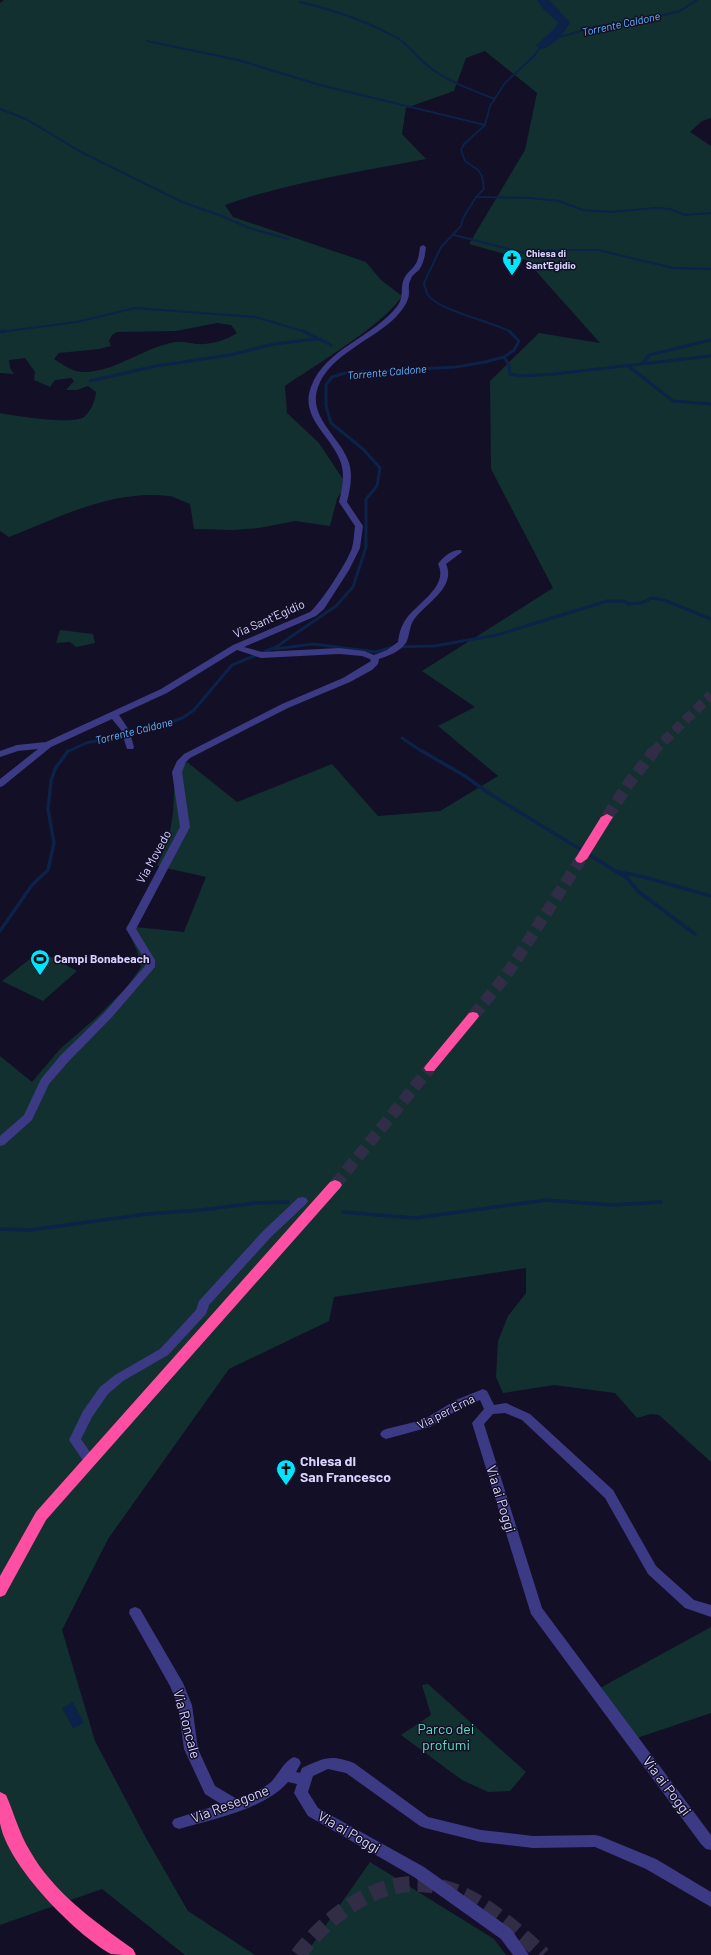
<svg xmlns="http://www.w3.org/2000/svg" width="711" height="1955" font-family="Barlow,sans-serif">
  <style>
    .green { fill: #12302f; fill-rule: evenodd }
    .water { fill: #0c2248 }
    .lines { fill: none; stroke-linecap: round; stroke-linejoin: round }
    .stream-far2 { stroke: #0c2248; stroke-width: 2 }
    .stream-far1 { stroke: #0c2248; stroke-width: 3 }
    .stream { stroke: #0c2248; stroke-width: 3.5 }
    .river { fill: #0c2248; fill-rule: evenodd }
    .highway-tunnel-far2 { stroke: #312d47; stroke-width: 10; stroke-dasharray: 10 5; stroke-linecap: butt }
    .highway-tunnel-far1 { stroke: #312d47; stroke-width: 12; stroke-dasharray: 12 6; stroke-linecap: butt }
    .highway-tunnel { stroke: #312d47; stroke-width: 16; stroke-dasharray: 16 8; stroke-linecap: butt }
    .minor { fill: #3d3a85; fill-rule: evenodd }
    .highway { fill: #ff4fa3; fill-rule: evenodd }
    .labels { text-anchor: middle; stroke-width: 3; stroke-linejoin: round; paint-order: stroke }
    .far-poi-label { font-size: 10px; font-weight: bold; fill: #d9d4ff; stroke: #130f26; text-anchor: start }
    .far-water-label { font-size: 11px; font-style: italic; fill: #62b6ff; stroke: #130f26 }
    .street-label { font-size: 12px; fill: #d9d4ff; stroke: #130f26 }
    .poi-label { font-size: 12px; font-weight: bold; fill: #d9d4ff; stroke: #130f26; text-anchor: start }
    .near-poi-label { font-size: 14px; font-weight: bold; fill: #d9d4ff; stroke: #130f26; text-anchor: start }
    .near-street-label { font-size: 14px; fill: #d9d4ff; stroke: #130f26 }
    .near-park-label { font-size: 14px; fill: #5fe0c0; stroke: #130f26 }
  </style>
  <rect width="100%" height="100%" fill="#130f26"/>
  <g class="green">
    <path d="M 4,0 L 711,0 L 711,118 L 702,121 L 690,132 L 711,146 L 711,1462 L 659,1415 L 651,1414 L 637,1418 L 615,1393 L 554,1385 L 503,1393 L 496,1377 L 498,1341 L 508,1316 L 526,1293 L 526,1268 L 334,1297 L 329,1321 L 229,1369 L 108,1539 L 62,1630 L 95,1741 L 146,1838 L 188,1911 L 255,1955 L 185,1955 L 102,1889 L 0,1925 L 0,1056 L 32,1082 L 60,1049 L 98,1016 L 127,987 L 141,967 L 137,951 L 126,926 L 184,932 L 206,877 L 157,866 L 169,838 L 173,813 L 175,775 L 187,762 L 237,802 L 332,764 L 378,816 L 440,811 L 498,776 L 438,726 L 475,707 L 422,671 L 553,588 L 491,469 L 490,381 L 539,333 L 600,343 L 526,260 L 469,244 L 525,150 L 537,93 L 485,51 L 466,58 L 454,91 L 406,108 L 402,134 L 426,159 C 359,172 290,182 225,205 L 233,217 L 366,262 L 381,280 L 402,296 C 384,325 315,365 285,386 L 287,413 L 319,443 L 346,484 L 337,499 L 330,526 L 295,521 L 259,528 L 233,530 L 194,529 L 190,504 C 183,502 176,497 169,496 C 113,489 60,517 9,537 L 0,531 L 0,413 C 14,416 74,425 84,417 C 91,411 95,401 96,392 L 88,386 L 77,390 L 66,390 L 74,381 L 71,378 L 55,380 L 50,387 L 34,380 L 35,372 L 25,358 L 9,360 L 10,368 L 14,374 L 0,373 L 0,3 ZM 217,323 L 231,325 L 237,333 C 227,340 210,345 196,344 C 189,343 183,341 175,342 C 145,347 118,370 87,372 C 74,373 65,366 54,359 L 59,353 L 99,349 L 111,346 L 109,341 L 112,335 L 117,332 L 176,331 Z"/>
    <path d="M 60,630 L 93,634 L 95,643 L 76,647 L 70,642 L 56,643 Z"/>
    <path d="M 40,951 L 77,971 L 43,1001 L 2,981 Z"/>
    <path d="M 711,1627 L 711,1713 L 637,1738 L 600,1688 Z"/>
    <path d="M 428,1684 L 526,1772 L 510,1791 L 488,1792 L 462,1780 L 401,1735 L 431,1715 L 422,1685 Z"/>
    <path d="M 370,1862 L 494,1939 L 506,1955 L 305,1955 Z"/>
  </g>
  <path class="water" d="M 73,1702 L 84,1723 L 73,1728 L 62,1708 Z"/>
  <g class="lines">
    <g class="stream-far2">
      <path d="M 300,2 C 333,10 367,21 397,38 C 408,44 417,57 427,65 C 446,81 472,90 495,99"/>
      <path d="M 147,41 L 238,60 L 320,85 L 485,125"/>
      <path d="M 0,109 L 26,119 L 81,152 L 182,202 L 222,216 L 249,228 L 288,239"/>
      <path d="M 476,197 L 531,198 L 559,201 L 583,210 L 611,212 L 655,208 L 670,209 L 685,215 L 711,213"/>
      <path d="M 454,235 L 528,254 L 546,250 L 598,250 L 673,268 L 711,269"/>
      <path d="M 0,332 L 77,322 L 135,308 L 255,317 L 306,332"/>
      <path d="M 511,332 C 491,321 439,311 428,295 C 426,292 425,287 424,283 L 441,247 L 461,226 L 463,218 L 476,197 L 484,189 L 482,176 L 478,170 L 465,161 L 461,150 L 464,144 L 485,125 L 490,106 L 505,83 L 534,56 L 542,45 L 560,37 L 594,27 L 651,18 L 680,11 L 697,0"/>
    </g>
    <g class="stream-far1">
      <path d="M 303,331 L 331,345"/>
      <path d="M 0,332 L 4,331"/>
      <path d="M 504,357 L 509,365 L 510,374 L 521,376 L 554,374 L 711,356"/>
      <path d="M 643,363 L 649,355 L 711,340"/>
      <path d="M 627,365 L 673,401 L 711,404"/>
      <path d="M 90,381 L 156,366 L 230,355 L 274,344 L 316,339"/>
      <path d="M 275,649 L 313,644 L 376,652 L 393,647 L 434,646 L 497,635 L 607,601 L 625,601 L 628,604 L 641,603 L 652,598 L 664,600 L 711,619"/>
      <path d="M 402,738 L 423,752"/>
      <path d="M 67,752 L 86,743 L 160,727 L 184,717 L 194,710 L 232,665 L 276,647 L 336,606 L 353,587 L 366,547 L 366,499 L 377,486 L 380,468 L 363,449 L 331,423 L 326,406 L 326,385 L 332,377 L 345,373 L 456,367 L 485,362 L 504,357 L 514,350 L 519,341 L 509,331"/>
    </g>
    <g class="stream">
      <path d="M 422,751 L 465,776 L 490,794 L 627,878 L 639,892 L 695,934"/>
      <path d="M 619,872 L 644,877 L 711,896"/>
      <path d="M 0,931 L 32,885 L 48,870 L 54,843 L 48,809 L 51,781 L 55,769 L 68,751"/>
      <path d="M 343,1212 L 415,1218 L 547,1200 L 611,1205 L 661,1202"/>
      <path d="M 0,1229 L 30,1230 L 147,1214 L 201,1210 L 256,1203 L 288,1202"/>
    </g>
    <path class="river" d="M 537,0 L 549,0 L 570,22 C 566,32 553,46 542,49 L 536,45 L 556,27 L 558,22 L 543,9 Z"/>
    <path class="highway-tunnel-far2" d="M 653,752 L 711,695"/>
    <g class="highway-tunnel-far1">
      <path d="M 607,817 L 629,783 L 654,751"/>
      <path d="M 473,1016 L 505,977 L 581,859"/>
      <path d="M 335,1185 L 430,1068"/>
    </g>
    <path class="highway-tunnel" d="M 298,1955 C 314,1934 333,1916 356,1902 C 431,1857 489,1904 543,1955"/>
    <g class="minor">
      <path d="M 423,245 L 426,247 C 425,255 424,263 419,270 C 416,273 412,275 411,279 C 408,283 409,289 409,294 C 408,303 402,310 396,317 C 373,340 329,355 318,387 C 307,418 341,437 349,463 C 353,476 350,489 347,502 L 363,526 L 360,548 L 349,570 L 324,609 L 316,616 L 244,647 L 262,652 L 339,648 L 364,651 L 374,655 L 387,650 L 398,642 C 399,634 401,626 406,619 C 418,603 449,586 438,564 C 443,557 452,549 461,550 L 462,552 L 446,564 C 457,588 424,604 413,621 C 409,628 409,640 405,644 C 399,652 388,656 379,659 L 378,664 L 372,670 L 350,682 L 288,708 L 190,758 L 186,762 L 182,772 L 190,827 L 136,929 L 155,960 L 155,967 L 112,1017 L 68,1062 L 49,1084 L 32,1120 L 4,1145 L 0,1146 L 0,1136 L 24,1115 L 41,1079 L 60,1056 L 104,1013 L 145,966 L 145,960 L 126,929 L 180,827 L 172,772 L 177,761 L 184,754 L 282,704 L 343,678 L 371,661 L 370,659 L 362,656 L 339,654 L 261,658 L 237,650 L 167,693 L 119,715 L 129,730 L 134,747 L 133,749 L 127,749 L 121,730 L 112,719 L 51,747 L 3,786 L 0,787 L 0,779 L 38,749 L 18,751 L 0,757 L 0,751 L 17,745 L 46,742 L 161,689 L 233,645 L 310,612 C 321,603 348,561 352,548 C 354,541 354,533 355,526 L 339,502 C 342,489 345,476 341,463 C 333,437 299,418 311,387 C 325,348 375,337 398,305 C 404,297 400,287 404,279 C 406,273 412,270 415,265 C 419,259 419,253 420,247 Z"/>
      <path d="M 302,1197 L 306,1198 L 308,1201 L 306,1204 L 271,1237 L 209,1305 L 206,1314 L 168,1355 L 123,1381 L 108,1394 L 92,1417 L 81,1439 L 96,1461 L 94,1465 L 90,1466 L 86,1465 L 69,1440 L 83,1411 L 100,1387 L 115,1375 L 160,1349 L 196,1310 L 199,1301 L 263,1231 L 298,1198 Z"/>
      <path d="M 483,1389 L 487,1391 L 494,1405 L 506,1403 L 530,1414 L 613,1490 L 656,1566 L 694,1600 L 711,1605 L 711,1617 L 685,1608 L 648,1574 L 605,1498 L 522,1420 L 505,1413 L 493,1414 L 484,1424 L 542,1608 L 711,1835 L 711,1850 L 706,1849 L 701,1844 L 531,1614 L 472,1423 L 484,1409 L 480,1400 L 464,1406 L 430,1427 L 386,1439 L 382,1437 L 380,1434 L 382,1431 L 386,1429 L 423,1420 L 456,1400 Z"/>
      <path d="M 135,1607 L 140,1609 L 183,1683 L 192,1705 L 198,1749 L 215,1786 L 237,1799 C 249,1794 262,1790 271,1782 C 279,1774 284,1761 294,1757 L 299,1759 L 301,1763 L 296,1772 L 300,1773 L 302,1768 C 324,1758 330,1754 354,1763 L 428,1817 L 481,1830 L 533,1836 L 595,1835 L 600,1836 L 656,1859 L 711,1892 L 711,1907 L 646,1869 L 595,1847 L 533,1848 L 481,1842 L 425,1828 L 420,1826 L 346,1773 L 328,1769 L 313,1776 L 308,1792 L 318,1808 L 424,1867 L 511,1929 L 529,1955 L 513,1955 L 501,1939 L 414,1877 L 308,1816 L 294,1793 L 297,1784 L 288,1782 C 265,1809 213,1819 179,1829 L 174,1827 L 172,1823 L 174,1819 L 221,1804 L 205,1794 L 184,1749 L 178,1705 L 170,1686 L 129,1613 L 130,1609 Z"/>
    </g>
    <g class="highway">
      <path d="M 607,814 L 613,817 L 587,859 L 581,863 L 577,862 L 575,859 L 601,817 Z"/>
      <path d="M 473,1012 L 477,1013 L 479,1016 L 477,1019 L 434,1071 L 426,1071 L 424,1068 L 426,1065 L 469,1013 Z"/>
      <path d="M 335,1180 L 340,1182 L 342,1185 L 340,1188 L 46,1520 L 5,1595 L 0,1597 L 0,1576 L 36,1512 L 330,1182 Z"/>
      <path d="M 0,1792 L 6,1795 C 14,1813 19,1833 30,1851 C 53,1892 95,1922 133,1949 L 136,1955 C 129,1955 117,1955 111,1954 C 75,1934 7,1865 0,1823 C 0,1814 0,1802 0,1792 Z"/>
    </g>
  </g>
  <defs>
    <symbol id="church-pin" viewBox="-11 -11 22 30"><path d="M0 17L-7.5 6A9.5 9.5 0 1 1 7.5 6Z" fill="#00e5ff" stroke="#130f26"/><path d="M-1.2-6h2.4v3.5h3.3v2.4h-3.3V6h-2.4V-.1h-3.3v-2.4h3.3Z" fill="#111"/></symbol>
    <symbol id="stadium-pin" viewBox="-11 -11 22 30"><path d="M0 17L-7.5 6A9.5 9.5 0 1 1 7.5 6Z" fill="#00e5ff" stroke="#130f26"/><path d="M0-5a6.5 5 0 1 0 0 10a6.5 5 0 1 0 0-10ZM-3.5-1.8h7v3.6h-7Z" fill="#111"/></symbol>
  </defs>
  <g fill-rule="evenodd">
    <use href="#church-pin" x="501" y="248" width="22" height="30"/>
    <use href="#stadium-pin" x="29" y="948" width="22" height="30"/>
    <use href="#church-pin" x="275" y="1458" width="22" height="30"/>
  </g>
  <g class="labels">
    <g class="far-poi-label">
      <text x="526" y="257">Chiesa di<tspan x="526" dy="12">Sant'Egidio</tspan></text>
    </g>
    <g class="far-water-label">
      <text transform="translate(621 24) rotate(-12)" y="4">Torrente Caldone</text>
      <text transform="translate(387 372) rotate(-5)" y="4">Torrente Caldone</text>
      <text transform="translate(134 731) rotate(-14)" y="4">Torrente Caldone</text>
    </g>
    <g class="street-label">
      <text transform="translate(269 619) rotate(-24)" y="4">Via Sant'Egidio</text>
      <text transform="translate(154 857) rotate(-61)" y="4">Via Movedo</text>
      <text transform="translate(446 1412) rotate(-27)" y="4">Via per Erna</text>
    </g>
    <g class="poi-label">
      <text x="54" y="963">Campi Bonabeach</text>
    </g>
    <g class="near-poi-label">
      <text x="300" y="1466">Chiesa di<tspan x="300" dy="16">San Francesco</tspan></text>
    </g>
    <g class="near-street-label">
      <text transform="translate(501 1499) rotate(73)" y="5">Via ai Poggi</text>
      <text transform="translate(187 1724) rotate(75)" y="5">Via Roncale</text>
      <text transform="translate(667 1786) rotate(53)" y="5">Via ai Poggi</text>
      <text transform="translate(230 1804) rotate(-21)" y="5">Via Resegone</text>
      <text transform="translate(349 1832) rotate(30)" y="5">Via ai Poggi</text>
    </g>
    <g class="near-park-label">
      <text x="446" y="1734">Parco dei<tspan x="446" dy="16">profumi</tspan></text>
    </g>
  </g>
</svg>
